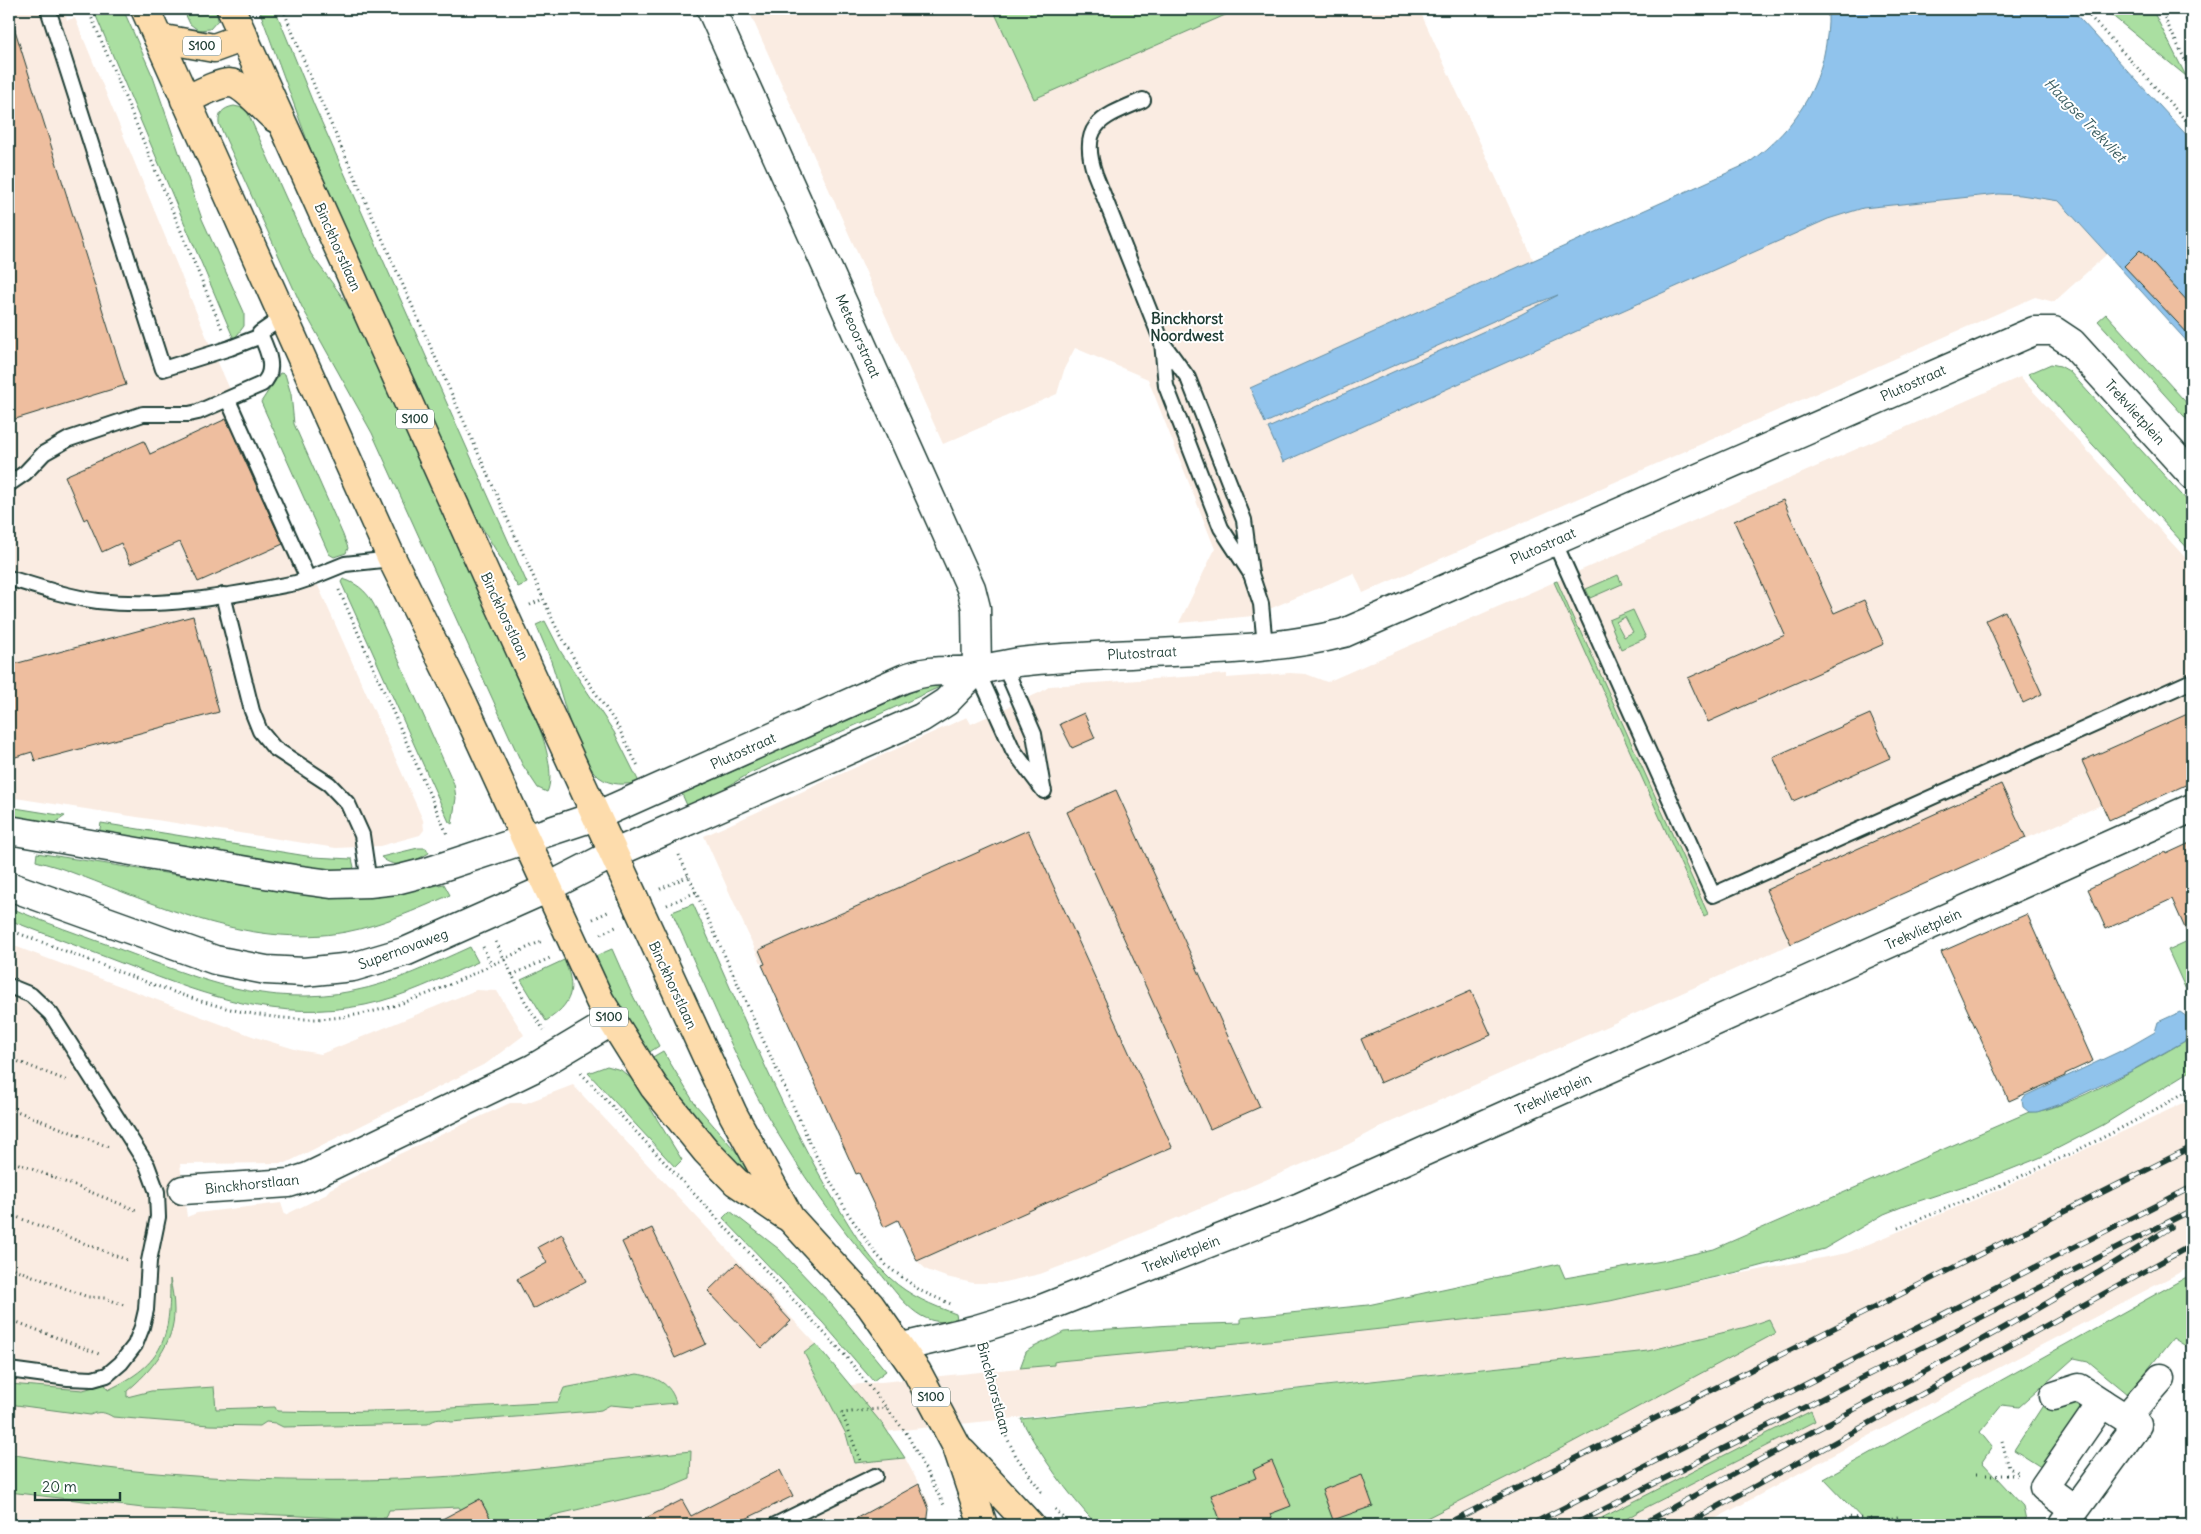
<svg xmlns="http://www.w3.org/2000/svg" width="2201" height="1534" font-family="Delius,sans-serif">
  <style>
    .built { fill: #faece2; fill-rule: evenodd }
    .green { fill: #aadfa1; stroke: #648e6a; fill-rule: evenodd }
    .water { fill: #90c3ec; stroke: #638da2 }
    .building { fill: #eebe9f; stroke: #1f3d34 }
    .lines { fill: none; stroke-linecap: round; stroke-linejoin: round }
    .service-casing { stroke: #1f3d34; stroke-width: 18 }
    .minor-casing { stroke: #1f3d34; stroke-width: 31 }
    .secondary-casing { stroke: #1f3d34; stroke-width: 31 }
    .primary-casing { stroke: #1f3d34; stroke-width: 31 }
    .path { stroke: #1f3d34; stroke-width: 3; stroke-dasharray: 1 4; stroke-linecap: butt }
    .service { stroke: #fff; stroke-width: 14 }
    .minor { stroke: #fff; stroke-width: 28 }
    .secondary { stroke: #fff; stroke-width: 28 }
    .primary { stroke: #fddcac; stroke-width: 28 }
    .rail-casing { stroke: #1f3d34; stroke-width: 5.5 }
    .rail { stroke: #fff; stroke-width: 4; stroke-dasharray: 11; stroke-linecap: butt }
    .labels { text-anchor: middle; stroke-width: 4; stroke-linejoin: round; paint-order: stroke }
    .shield { fill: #fff; stroke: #627771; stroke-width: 1 }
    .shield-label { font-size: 12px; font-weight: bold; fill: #1f3d34 }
    .street-label { font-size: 14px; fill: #1f3d34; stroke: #fff }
    .water-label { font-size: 15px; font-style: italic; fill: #3b5e62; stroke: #fff }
    .neighbourhood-label { font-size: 15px; font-weight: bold; fill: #1f3d34; stroke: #fff }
  </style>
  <rect width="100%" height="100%" fill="#fff"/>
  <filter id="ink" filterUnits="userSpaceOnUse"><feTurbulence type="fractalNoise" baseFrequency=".02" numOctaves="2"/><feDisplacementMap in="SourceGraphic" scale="10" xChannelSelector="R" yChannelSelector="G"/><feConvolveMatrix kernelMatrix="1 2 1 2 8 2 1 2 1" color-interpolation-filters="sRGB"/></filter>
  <g filter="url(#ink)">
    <g class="built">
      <path d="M 9,9 L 64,9 L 67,20 L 75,18 L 207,338 L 423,820 L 424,830 L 420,835 L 380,846 L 336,848 L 9,797 Z"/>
      <path d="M 748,9 L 993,9 L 1034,99 L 1239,9 L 1419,9 L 1534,261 L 1562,293 L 1569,334 L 1828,219 L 1863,208 L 1988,194 L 2009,194 L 2039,197 L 2059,201 L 2107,254 L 2054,302 L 2035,297 L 1363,593 L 1354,573 L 1253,616 L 1179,623 L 1215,549 L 1148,379 L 1075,348 L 1065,367 L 1057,394 L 943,444 Z"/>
      <path d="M 2020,377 L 2192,565 L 2192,782 L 2109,820 L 2101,805 L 1702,984 L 1382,1126 L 1349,1144 L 1088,1256 L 1040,1274 L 1000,1283 L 973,1283 L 946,1277 L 927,1270 L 917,1261 L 899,1220 L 884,1227 L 859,1173 L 856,1174 L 704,836 L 967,717 L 971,724 L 1041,692 L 1050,686 L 1227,674 L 1227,678 L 1290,673 L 1306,674 L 1327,682 Z"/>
      <path d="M 9,944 L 255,1037 L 298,1050 L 321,1054 L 476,990 L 497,991 L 524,1035 L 487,1063 L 286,1163 L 180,1164 L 187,1217 L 197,1213 L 281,1203 L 285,1215 L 325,1195 L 330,1189 L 397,1155 L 510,1103 L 526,1103 L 573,1085 L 816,1344 L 804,1353 L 822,1388 L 1020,1368 L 1054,1365 L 1054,1362 L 1059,1361 L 1299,1338 L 1553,1310 L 1847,1253 L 2003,1188 L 2192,1099 L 2192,1266 L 1831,1456 L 1704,1525 L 1412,1525 L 1515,1473 L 1776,1333 L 1769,1319 L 1746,1327 L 1648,1351 L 846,1436 L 854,1463 L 905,1458 L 929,1503 L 926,1525 L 9,1525 ZM 637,1374 L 649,1376 L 668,1386 L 676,1402 L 633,1407 L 618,1404 L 610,1405 L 601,1410 L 534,1416 L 451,1422 L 444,1419 L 435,1419 L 428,1424 L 283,1427 L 275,1423 L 266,1422 L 260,1426 L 218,1425 L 217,1420 L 180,1415 L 116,1412 L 97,1399 L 98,1394 L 126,1387 L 127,1397 L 151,1391 L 214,1387 L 216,1409 L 274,1407 L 277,1411 L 319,1413 L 475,1407 L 558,1402 L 564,1388 ZM 690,1451 L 690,1479 L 659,1482 L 658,1455 Z"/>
    </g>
    <g class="green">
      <path d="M 93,9 L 123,9 L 153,77 L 202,219 L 244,312 L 244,326 L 235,338 L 233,337 Z"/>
      <path d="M 183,9 L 216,9 L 218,20 L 210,29 L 198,30 L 190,24 Z"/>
      <path d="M 259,9 L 275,9 L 314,105 L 527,583 L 518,587 L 474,514 L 314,159 Z"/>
      <path d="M 993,9 L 1239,9 L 1034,99 Z"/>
      <path d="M 2104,9 L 2152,9 L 2186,76 Z"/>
      <path d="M 234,106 L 243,108 L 247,111 L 311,254 L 341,295 L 353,314 L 539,727 C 545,742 555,777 547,792 L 538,788 L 522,764 L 372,433 L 302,307 L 219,124 C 218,113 223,108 234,106 Z"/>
      <path d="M 2106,314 L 2192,409 L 2192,425 L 2098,321 Z"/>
      <path d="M 2051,364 L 2060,366 L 2069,371 L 2192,506 L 2192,553 L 2028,374 Z"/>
      <path d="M 280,373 L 285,374 L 291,394 L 294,424 L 343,535 L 348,548 L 346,553 L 334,557 L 329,554 L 261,402 Z"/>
      <path d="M 1618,575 L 1622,584 L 1590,598 L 1586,589 Z"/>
      <path d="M 343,579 C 360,584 370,595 377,611 L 454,784 L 456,798 L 452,824 L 449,822 L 341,582 Z"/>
      <path d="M 1557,581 L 1577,627 L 1581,631 L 1708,914 L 1704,916 L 1554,582 Z"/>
      <path d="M 1633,610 L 1646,638 L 1621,649 L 1609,620 ZM 1625,617 L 1633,632 L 1624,637 L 1616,622 Z"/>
      <path d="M 545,621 L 561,652 L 614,732 L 639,782 C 626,785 611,786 599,777 C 573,756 561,685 548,653 C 544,644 540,634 536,625 Z"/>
      <path d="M 952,674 L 955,680 L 750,773 L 689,810 L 682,794 Z"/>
      <path d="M 9,807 L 65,816 L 52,825 L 9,821 Z"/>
      <path d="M 101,823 L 313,857 L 352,859 L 354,867 L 351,871 L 337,872 L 99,835 Z"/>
      <path d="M 418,848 L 426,848 L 429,853 C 413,862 396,871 381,857 Z"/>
      <path d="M 37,853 L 325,898 L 378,897 L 444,884 L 450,895 C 416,910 382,925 346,932 C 246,950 151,901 60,868 L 36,861 Z"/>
      <path d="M 693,904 C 737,1001 777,1102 831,1195 C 848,1223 865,1255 890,1278 C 909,1296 932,1305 956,1314 L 957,1319 C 920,1332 899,1295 879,1272 C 836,1224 799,1171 767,1115 C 731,1050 703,980 672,912 Z"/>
      <path d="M 9,907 C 45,923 82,935 119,949 C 199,979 266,1008 353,991 C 395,983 432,964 470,947 L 478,962 C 441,978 404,997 365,1005 C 277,1022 210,997 129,966 C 89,951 49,935 9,920 Z"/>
      <path d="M 2192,939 L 2192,1003 L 2168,950 Z"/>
      <path d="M 612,949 L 631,992 L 659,1046 L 648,1053 L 617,1004 L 593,957 Z"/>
      <path d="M 564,960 C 577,989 572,1004 546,1021 L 521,980 Z"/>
      <path d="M 2192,1037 L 2192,1070 L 2103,1125 L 2039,1158 L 1994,1176 L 1904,1206 L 1884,1214 L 1824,1249 L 1742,1271 L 1610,1301 L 1553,1310 L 1299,1338 L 1059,1361 L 1054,1362 L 1054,1365 L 1020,1368 L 1026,1352 L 1030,1349 L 1064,1332 L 1172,1325 L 1241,1323 L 1241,1318 L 1368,1305 L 1559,1264 L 1565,1278 L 1662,1261 L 1714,1249 L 2029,1112 C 2061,1114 2161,1055 2192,1037 Z"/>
      <path d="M 663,1051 L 695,1104 L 763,1183 L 759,1187 L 714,1139 L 651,1058 Z"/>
      <path d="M 607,1066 L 621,1070 L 633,1080 L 682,1160 L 675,1167 L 588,1073 Z"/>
      <path d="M 730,1211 L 779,1249 L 832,1305 L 886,1371 L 873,1381 L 823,1323 L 723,1218 Z"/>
      <path d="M 2192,1274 L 2192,1350 L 2173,1338 L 2128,1394 L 2088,1361 L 2074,1358 L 2019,1407 L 2002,1405 L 1980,1432 L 1992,1447 L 1982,1462 L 2023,1506 L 2027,1525 L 1868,1525 L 1824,1479 Z"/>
      <path d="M 170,1279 C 172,1289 174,1299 174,1310 C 175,1343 151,1371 127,1391 L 127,1397 L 151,1391 L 214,1387 L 216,1409 L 275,1407 L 277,1411 C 371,1414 465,1407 558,1402 L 564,1388 L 637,1374 C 656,1377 671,1383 676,1403 L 633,1407 L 610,1405 L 601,1410 L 594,1411 L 451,1422 C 442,1418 436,1418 428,1424 L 283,1427 L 275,1423 L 266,1422 L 260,1426 L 209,1425 L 113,1417 C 105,1412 99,1411 90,1415 L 9,1404 L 9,1384 L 83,1390 L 105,1384 L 108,1390 C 165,1363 170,1338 170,1279 Z"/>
      <path d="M 1769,1319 L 1776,1333 L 1515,1473 L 1413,1525 L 1097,1525 C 1067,1493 1042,1458 1021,1419 L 1648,1351 L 1746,1327 Z"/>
      <path d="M 816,1344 L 883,1425 L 905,1458 L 854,1463 L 846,1434 L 804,1353 Z"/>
      <path d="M 2053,1390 L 2086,1411 L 2047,1471 L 2014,1450 Z"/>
      <path d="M 1811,1411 L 1815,1421 L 1641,1510 L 1616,1525 L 1588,1525 Z"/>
      <path d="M 691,1451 L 690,1479 L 664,1490 L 554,1515 L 534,1525 L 494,1525 L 480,1499 L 461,1510 L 459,1507 L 389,1510 L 386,1518 L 339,1518 L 143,1508 L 9,1492 L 9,1454 C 155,1479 306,1486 454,1476 C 533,1470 612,1459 691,1451 Z"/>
    </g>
    <g class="water">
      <path d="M 1828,9 L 2071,9 L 2192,141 L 2192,347 L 2059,201 L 2021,195 L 1999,194 L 1863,208 L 1828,219 L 1283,462 L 1268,428 L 1520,315 L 1558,295 L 1518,310 L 1265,423 L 1250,388 L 1747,164 C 1800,126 1830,76 1828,9 Z"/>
      <path d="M 2180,1012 L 2187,1017 L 2192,1018 L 2192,1037 L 2131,1071 L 2061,1104 L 2037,1112 L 2029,1112 L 2023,1107 L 2022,1100 L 2025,1096 L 2129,1047 L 2155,1032 L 2158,1022 Z"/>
    </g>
    <g class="building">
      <path d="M 14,27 L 126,385 L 9,421 L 9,28 Z"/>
      <path d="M 2140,250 L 2192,306 L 2192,338 L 2124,266 Z"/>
      <path d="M 226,419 L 283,544 L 198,582 L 180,542 L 130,564 L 121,543 L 102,552 L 87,518 L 84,520 L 65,476 L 144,441 L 150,454 Z"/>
      <path d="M 1783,500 L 1834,613 L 1864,600 L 1884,644 L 1708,722 L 1688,678 L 1785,635 L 1734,521 Z"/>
      <path d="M 2005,611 L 2042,694 L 2023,703 L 1986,620 Z"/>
      <path d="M 193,616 L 219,712 L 35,761 L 32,752 L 9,759 L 9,663 L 18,663 Z"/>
      <path d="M 2192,712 L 2192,782 L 2109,820 L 2082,761 Z"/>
      <path d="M 1084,713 L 1095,738 L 1072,748 L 1060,724 Z"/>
      <path d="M 1870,714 L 1890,758 L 1793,801 L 1773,757 Z"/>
      <path d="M 2001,784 L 2026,838 L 1791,944 L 1766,890 Z"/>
      <path d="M 1116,790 L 1260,1107 L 1210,1129 L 1067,812 Z"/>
      <path d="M 1028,830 L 1172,1147 L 917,1261 L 898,1220 L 884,1227 L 859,1173 L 856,1174 L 762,965 L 765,964 L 759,950 Z"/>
      <path d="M 2192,842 L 2192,944 L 2172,899 L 2106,929 L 2088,889 L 2165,852 L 2166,854 Z"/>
      <path d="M 2027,914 L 2093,1061 L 2065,1074 L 2065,1076 L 2009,1101 L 1941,952 Z"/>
      <path d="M 1471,991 L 1491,1035 L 1380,1083 L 1361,1039 Z"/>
      <path d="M 652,1228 L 706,1344 L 675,1358 L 622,1242 Z"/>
      <path d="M 562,1234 L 586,1281 L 533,1309 L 517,1279 L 547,1263 L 538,1247 Z"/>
      <path d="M 737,1263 L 791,1321 L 762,1348 L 708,1291 Z"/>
      <path d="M 1272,1461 L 1291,1506 L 1270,1514 L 1274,1525 L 1222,1525 L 1211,1495 L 1256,1478 L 1253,1470 Z"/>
      <path d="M 780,1470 L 793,1496 L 733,1525 L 632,1525 L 682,1500 L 691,1516 Z"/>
      <path d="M 1362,1475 L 1373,1506 L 1333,1520 L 1322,1490 Z"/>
      <path d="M 919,1484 L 929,1509 L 927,1525 L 844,1525 Z"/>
      <path d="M 480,1499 L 494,1525 L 431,1525 Z"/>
    </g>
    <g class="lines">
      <defs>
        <g id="service">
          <path d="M 48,9 L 163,369 L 230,348 L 261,336 L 260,333 L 283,317"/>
          <path d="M 1143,100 C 1103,117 1078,124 1095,174 L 1162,342"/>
          <path d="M 1162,342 L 1188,378 L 1244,520 L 1251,574 L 1221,528 L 1166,386 Z"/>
          <path d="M 9,484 L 25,473 L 44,453 L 69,439 L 143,414 L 189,414 L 198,412 L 262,384 C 277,372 268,351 261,336"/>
          <path d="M 1554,541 L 1713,895 L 2192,681"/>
          <path d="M 1251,574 L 1261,604 L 1265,646"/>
          <path d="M 9,578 C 38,587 68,597 98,601 C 164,609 232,595 296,583 L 308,579 L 228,400"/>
          <path d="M 308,579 L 345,564 L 392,559"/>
          <path d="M 223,595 L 252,711 L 260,731 L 274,748 L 329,784 L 348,804 L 362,835 L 369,883"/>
          <path d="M 1004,665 L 1034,734 L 1043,788"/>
          <path d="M 977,670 L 1013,750 L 1044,791"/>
          <path d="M 9,986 L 31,995 L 51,1014 L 147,1165 L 157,1192 L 158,1217 L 149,1261 L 146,1310 L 142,1327 L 135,1345 L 121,1363 L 107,1375 L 93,1379 L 68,1378 L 9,1370"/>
          <path d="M 775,1525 L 875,1476"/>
        </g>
        <g id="minor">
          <path d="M 711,9 L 971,588 L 976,608 L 977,670"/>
          <path d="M 596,816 L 903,679 C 933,667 948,673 978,670 C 991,668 1005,664 1019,662 C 1050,658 1082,657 1113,655 C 1190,650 1270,652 1344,633 L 2034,331 L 2054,331 L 2072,343 L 2192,475"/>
          <path d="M 613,854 L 921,718 L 946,702 L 977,670"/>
          <path d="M 183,1190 L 289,1183 L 308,1177 L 534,1068 L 611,1022"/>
          <path d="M 902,1347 L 977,1329 L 1039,1310 L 1300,1207 L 2192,808"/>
          <path d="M 2054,1396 L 2079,1388 L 2102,1403"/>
          <path d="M 2126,1418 L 2161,1378"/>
          <path d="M 2064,1525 L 2137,1425 L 2102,1403 L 2044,1487 L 2075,1510"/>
        </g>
        <g id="secondary">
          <path d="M 9,830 L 294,879 L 331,884 L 369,883 L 396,880 L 427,872 L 596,816"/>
          <path d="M 9,886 L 215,960 L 266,970 L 304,972 L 353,967 L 407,951 L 535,894 L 613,854"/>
        </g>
        <g id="primary">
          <path d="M 145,9 L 392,559 L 463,703 L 600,1001 L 654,1087 L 706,1151 L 736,1182 L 786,1216"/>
          <path d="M 231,9 L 495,595 L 733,1114 L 790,1218 L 870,1305 L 917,1372 L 957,1447 L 983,1525"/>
          <path d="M 158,38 L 214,48 L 244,37"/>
          <path d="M 185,100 C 198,95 215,84 229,83 C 243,83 264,109 275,118"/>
          <path d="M 963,1453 L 1030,1525"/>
        </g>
      </defs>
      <use href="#service" class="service-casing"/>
      <use href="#minor" class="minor-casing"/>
      <use href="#secondary" class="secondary-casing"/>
      <use href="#primary" class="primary-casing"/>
      <g class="path">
        <path d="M 88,9 L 222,329"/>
        <path d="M 283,9 L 318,95 L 555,625 L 581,671 L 617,725 L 639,768"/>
        <path d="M 2083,9 L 2192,127"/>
        <path d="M 2160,9 L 2192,74"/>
        <path d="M 339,590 L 448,836"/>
        <path d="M 530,605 L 543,599"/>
        <path d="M 679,855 L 815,1154 L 849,1215 L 877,1255 L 888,1267 L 921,1291 L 953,1305"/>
        <path d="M 660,889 L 689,876"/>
        <path d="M 667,905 L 696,892"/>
        <path d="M 593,919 L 610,911"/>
        <path d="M 9,930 C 48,944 86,959 125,974 C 214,1008 290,1035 386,1008 C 440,993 491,964 542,941"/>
        <path d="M 601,934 L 618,926"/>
        <path d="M 496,942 L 526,1003 L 544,1030"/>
        <path d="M 483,947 L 491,964"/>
        <path d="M 512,975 L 550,958"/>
        <path d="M 9,1058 L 68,1081"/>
        <path d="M 581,1073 L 843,1353 L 907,1434 L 945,1507"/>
        <path d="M 9,1108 L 109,1147"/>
        <path d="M 9,1160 L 136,1210"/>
        <path d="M 9,1214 L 127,1260"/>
        <path d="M 1898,1228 C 1999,1187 2099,1145 2192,1088"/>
        <path d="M 9,1267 L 88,1297 L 105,1298 L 126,1306"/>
        <path d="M 9,1319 L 99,1354"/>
        <path d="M 986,1354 L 995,1385 L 1003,1430 L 1016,1456 L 1043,1494"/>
        <path d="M 2002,1441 L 2009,1468 L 2019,1473"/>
        <path d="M 860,1460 L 842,1413 L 887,1408"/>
        <path d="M 1976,1475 L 2018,1475"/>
        <path d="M 1055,1509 L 1069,1525"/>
        <path d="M 1882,1520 L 1898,1517"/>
        <path d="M 1832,1525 L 1847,1517 L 1881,1520 L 1888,1525"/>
      </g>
      <use href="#service" class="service"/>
      <use href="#minor" class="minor"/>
      <use href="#secondary" class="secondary"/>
      <use href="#primary" class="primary"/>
      <defs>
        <g id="rail">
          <path d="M 1444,1525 L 2192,1147"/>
          <path d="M 1530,1525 L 2192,1187"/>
          <path d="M 1573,1525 L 2192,1210"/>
          <path d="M 1641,1525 C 1818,1425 2001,1338 2171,1227"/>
          <path d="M 1685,1525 L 2192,1245"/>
        </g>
      </defs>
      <use href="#rail" class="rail-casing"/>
      <use href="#rail" class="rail"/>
    </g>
  </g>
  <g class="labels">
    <g class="shield">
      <rect x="183" y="36.5" width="38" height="19" rx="4"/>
      <rect x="396" y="409.5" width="38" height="19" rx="4"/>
      <rect x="590" y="1007.5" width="38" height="19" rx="4"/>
      <rect x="912" y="1387.5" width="38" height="19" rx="4"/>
    </g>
    <g class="shield-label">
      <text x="202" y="50">S100</text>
      <text x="415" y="423">S100</text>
      <text x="609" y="1021">S100</text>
      <text x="931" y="1401">S100</text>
    </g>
    <g class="street-label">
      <text transform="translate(338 247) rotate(66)" y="5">Binckhorstlaan</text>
      <text transform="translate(858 336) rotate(66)" y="5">Meteoorstraat</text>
      <text transform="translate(1913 383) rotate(-24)" y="5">Plutostraat</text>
      <text transform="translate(2135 412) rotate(48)" y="5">Trekvlietplein</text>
      <text transform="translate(1543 546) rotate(-24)" y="5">Plutostraat</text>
      <text transform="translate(505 616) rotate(65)" y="5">Binckhorstlaan</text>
      <text transform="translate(1142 653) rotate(-3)" y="5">Plutostraat</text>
      <text transform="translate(743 751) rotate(-24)" y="5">Plutostraat</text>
      <text transform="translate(1923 929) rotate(-24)" y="5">Trekvlietplein</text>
      <text transform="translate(403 949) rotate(-20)" y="5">Supernovaweg</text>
      <text transform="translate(673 985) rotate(65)" y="5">Binckhorstlaan</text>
      <text transform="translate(1553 1094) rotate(-24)" y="5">Trekvlietplein</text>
      <text transform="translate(252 1184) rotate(-6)" y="5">Binckhorstlaan</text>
      <text transform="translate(1181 1254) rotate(-21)" y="5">Trekvlietplein</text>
      <text transform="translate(994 1388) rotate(75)" y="5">Binckhorstlaan</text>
    </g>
    <g class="water-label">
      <text transform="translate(2085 120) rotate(46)" y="5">Haagse Trekvliet</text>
    </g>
    <g class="neighbourhood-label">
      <text x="1187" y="324">Binckhorst<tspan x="1187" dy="17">Noordwest</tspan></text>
    </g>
  </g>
  <rect width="2201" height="1534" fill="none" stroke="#fff" stroke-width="30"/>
  <rect x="15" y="15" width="2171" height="1504" fill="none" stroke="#1f3d34" stroke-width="2" filter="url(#ink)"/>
  <path d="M35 1492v8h85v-8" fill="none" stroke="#1f3d34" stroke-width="2.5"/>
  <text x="42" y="1492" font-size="15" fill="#1f3d34" stroke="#ffffff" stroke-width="4" paint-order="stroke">20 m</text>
</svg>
